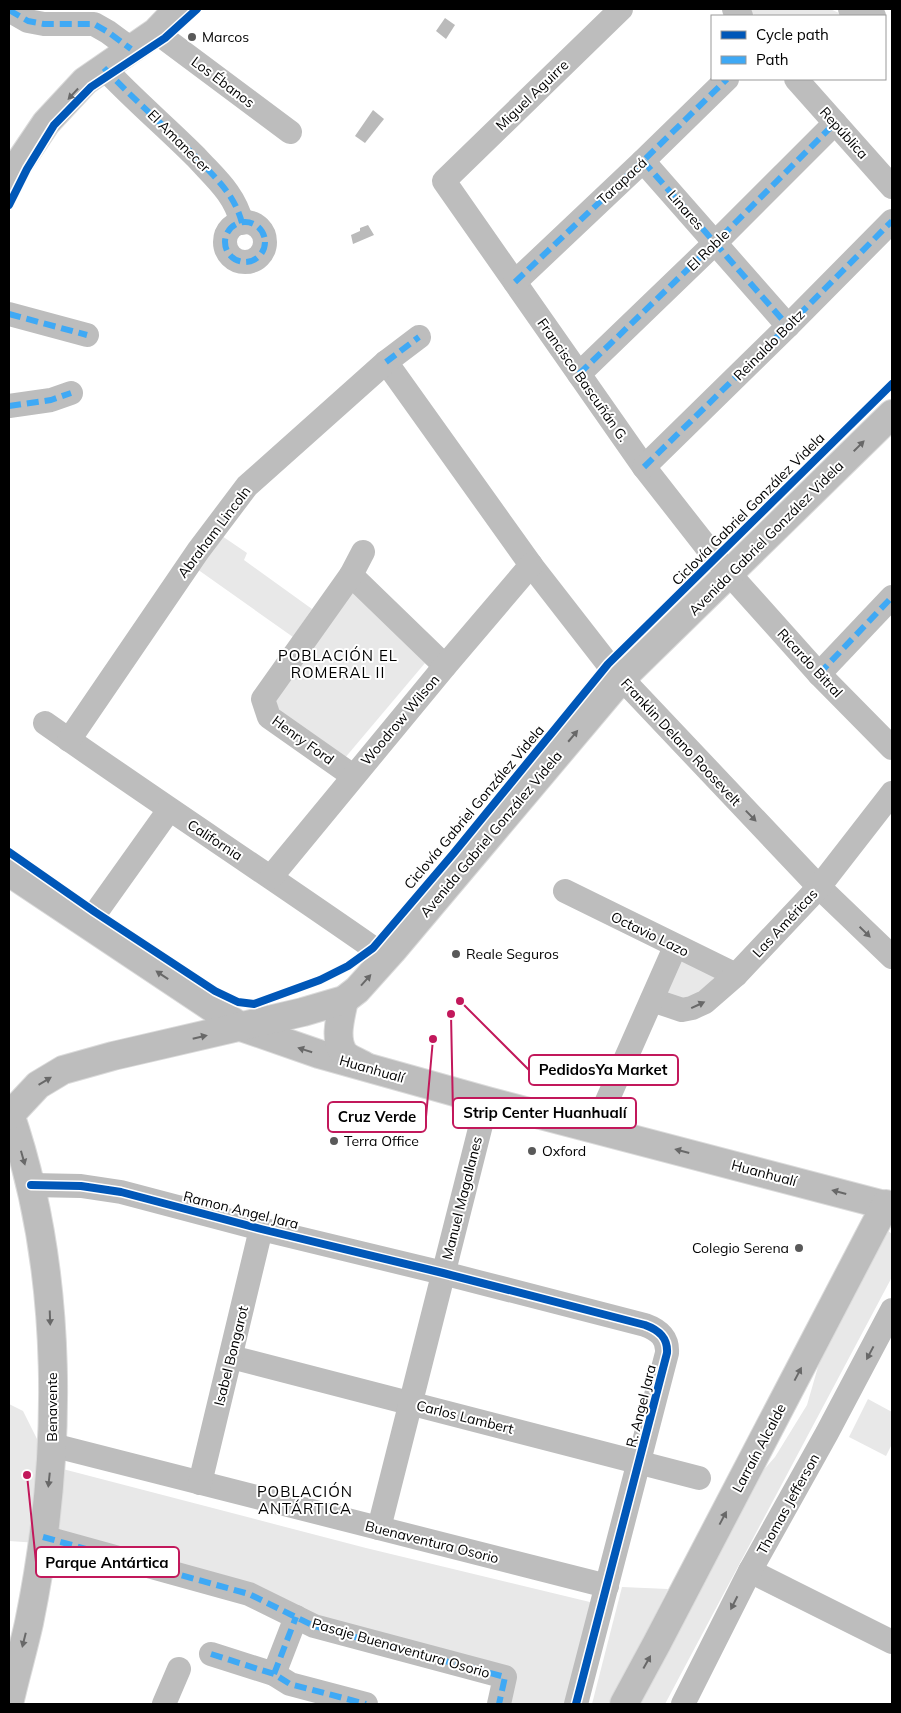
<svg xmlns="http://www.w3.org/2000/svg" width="901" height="1713" font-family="Mulish,sans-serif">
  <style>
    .green { fill: #e8e8e8 }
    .water { fill: #bababa }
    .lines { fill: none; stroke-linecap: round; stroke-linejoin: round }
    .major-casing { stroke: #dbdbdb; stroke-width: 30 }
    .minor { stroke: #bdbdbd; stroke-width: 24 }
    .major { stroke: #bdbdbd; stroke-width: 28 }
    .quiet { stroke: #3fa9f5; stroke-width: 6; stroke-dasharray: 12 6; stroke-linecap: butt }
    .cycleway-casing { stroke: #fff; stroke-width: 11 }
    .cycleway { stroke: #0057b8; stroke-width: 8 }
    .oneway { fill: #686868 }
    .poi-dot { fill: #595959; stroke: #fff; stroke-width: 2 }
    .labels { text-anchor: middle; stroke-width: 4; stroke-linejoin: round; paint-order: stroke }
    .poi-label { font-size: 14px; fill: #000; stroke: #fff; text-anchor: start }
    .street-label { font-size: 14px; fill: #000; stroke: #fff }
    .neighbourhood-label { font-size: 15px; letter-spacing: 1px; fill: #000; stroke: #fff }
    .leader { fill: none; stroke: #c2185b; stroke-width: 2 }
    .callout-dot { fill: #c2185b; stroke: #fff; stroke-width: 2 }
    .callout { fill: #fff; stroke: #c2185b; stroke-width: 2 }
    .callout-label { font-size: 15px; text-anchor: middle; font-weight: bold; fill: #000 }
  </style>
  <rect width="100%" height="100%" fill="#fff"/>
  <g class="green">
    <path d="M 748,9 L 830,9 L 846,16 L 755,16 Z"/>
    <path d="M 222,536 L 247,553 L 244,560 L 312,609 L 293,637 L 197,569 Z"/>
    <path d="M 357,592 L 425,663 L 344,759 L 277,711 L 274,700 L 350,593 Z"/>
    <path d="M 684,955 L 721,974 L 683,1004 L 661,996 Z"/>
    <path d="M 888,1231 L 892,1234 L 892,1277 L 665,1704 L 636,1704 L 752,1483 L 775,1457 L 807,1405 L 822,1353 Z"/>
    <path d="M 868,1399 L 892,1412 L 892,1444 L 886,1456 L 849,1437 Z"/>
    <path d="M 9,1404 L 23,1411 L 47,1459 L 38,1543 L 9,1541 Z"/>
    <path d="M 59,1468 L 366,1548 L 594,1603 L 568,1704 L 507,1704 L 505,1668 L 351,1627 L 56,1532 Z"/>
    <path d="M 622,1587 L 668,1589 L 611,1704 L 592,1704 Z"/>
  </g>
  <g class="water">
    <path d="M 445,18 L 455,25 L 446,39 L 436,31 Z"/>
    <path d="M 373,110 L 384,119 L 365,143 L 355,136 Z"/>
    <path d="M 368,225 L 374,235 L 353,244 L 351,235 L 360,231 L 360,228 Z"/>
  </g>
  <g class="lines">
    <defs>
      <g id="major">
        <path d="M 9,182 L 17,166 L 46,123 L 85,81 L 156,32 L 178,9"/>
        <path d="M 9,872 L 241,1027 L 319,1054 L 487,1101 L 892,1207"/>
        <path d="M 344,1000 C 341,1016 334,1037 343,1052 C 346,1057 357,1062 363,1065"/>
        <path d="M 9,1111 C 65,1273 63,1457 29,1623 C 23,1650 15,1677 9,1704"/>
        <path d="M 9,1116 L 38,1085 L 63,1070 L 113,1056 L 303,1012 L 344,1000 L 357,990 L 392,951 L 621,679 L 892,414"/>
        <path d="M 624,1704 L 657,1643 L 886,1204"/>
      </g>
    </defs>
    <use href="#major" class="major-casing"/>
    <g class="minor">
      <path d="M 621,9 L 444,181 L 644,467 L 716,559 L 819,674 L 892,748"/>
      <path d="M 734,9 L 741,16"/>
      <path d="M 850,9 L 874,16"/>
      <path d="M 9,10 L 28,21 L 44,24 L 94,24 L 108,32 L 131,49"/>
      <path d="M 156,32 L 290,132"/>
      <path d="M 104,68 C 133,99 166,127 196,157 C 216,179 234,193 242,223"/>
      <path d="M 796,79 L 892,187"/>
      <path d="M 643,161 L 788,326"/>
      <circle cx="245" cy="242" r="20"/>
      <path d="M 515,282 L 643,161 L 727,79"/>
      <path d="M 9,314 L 87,335"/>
      <path d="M 386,362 L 531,565 L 608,664 L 819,887 L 892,957"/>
      <path d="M 579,374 L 715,243 L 835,123"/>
      <path d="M 9,406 L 51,400 L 71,393"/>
      <path d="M 644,467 L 788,326 L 892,221"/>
      <path d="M 351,575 L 445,666"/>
      <path d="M 819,674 L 892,597"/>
      <path d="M 45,723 C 153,799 264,872 373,948 L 385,959"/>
      <path d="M 69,740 L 198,551 L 247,486 L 386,362 L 419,337"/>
      <path d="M 353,776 L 269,717 L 263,699 L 351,575 L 363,552"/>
      <path d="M 271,877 L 445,666 L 531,565"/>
      <path d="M 565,891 L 736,975"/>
      <path d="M 87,925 L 169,810"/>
      <path d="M 652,1000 L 682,1010 L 692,1008 L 705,1002 L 736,975 L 819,887 L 892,793"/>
      <path d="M 595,1128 L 675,947"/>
      <path d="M 31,1185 L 81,1186 L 121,1192 L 261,1229 L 443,1273 L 645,1325 C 659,1330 668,1338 667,1353 L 576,1704"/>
      <path d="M 231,1357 L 699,1478"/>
      <path d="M 52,1445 L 607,1586"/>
      <path d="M 200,1483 L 261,1229"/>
      <path d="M 379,1528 L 487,1101"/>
      <path d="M 43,1537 L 249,1594 L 314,1626 L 505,1677 L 499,1704"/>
      <path d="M 750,1571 L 892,1642"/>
      <path d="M 211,1654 L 274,1674 L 290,1684 L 366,1704"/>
      <path d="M 274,1674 L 296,1617"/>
      <path d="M 164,1704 L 179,1669"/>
      <path d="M 683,1704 L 750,1571 L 827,1433 L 892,1310"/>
    </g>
    <use href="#major" class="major"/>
    <g class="quiet">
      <path d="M 9,10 L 28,21 L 44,24 L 94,24 L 108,32 L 131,49"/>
      <path d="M 104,68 C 133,99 166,127 196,157 C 216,179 234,193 242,223"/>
      <path d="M 643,161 L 788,326"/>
      <circle cx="245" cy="242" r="20"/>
      <path d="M 515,282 L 643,161 L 727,79"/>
      <path d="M 9,314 L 87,335"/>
      <path d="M 386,362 L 419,337"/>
      <path d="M 579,374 L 715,243 L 835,123"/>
      <path d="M 9,406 L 51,400 L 71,393"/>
      <path d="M 644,467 L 788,326 L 892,221"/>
      <path d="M 819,674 L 892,597"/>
      <path d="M 43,1537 L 249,1594 L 314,1626 L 505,1677 L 499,1704"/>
      <path d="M 211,1654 L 274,1674 L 290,1684 L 366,1704"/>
      <path d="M 274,1674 L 296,1617"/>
    </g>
    <defs>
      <g id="cycleway">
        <path d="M 9,205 L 27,169 L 54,125 L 91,87 L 165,38 L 197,9"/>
        <path d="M 9,852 L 95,912 L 215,991 L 238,1002 L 254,1004 L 320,980 L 348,966 L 373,948 L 453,854 L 608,664 L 892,384"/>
        <path d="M 31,1185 L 81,1186 L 121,1192 L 261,1229 L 443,1273 L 645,1325 C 659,1330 668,1338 667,1353 L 576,1704"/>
      </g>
    </defs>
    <use href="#cycleway" class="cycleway-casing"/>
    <use href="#cycleway" class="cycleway"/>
  </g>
  <defs><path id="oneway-solid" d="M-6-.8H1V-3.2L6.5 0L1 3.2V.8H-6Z" transform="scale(1.25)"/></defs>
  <g class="oneway">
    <use href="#oneway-solid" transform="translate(73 94) rotate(133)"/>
    <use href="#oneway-solid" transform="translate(859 446) rotate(-45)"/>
    <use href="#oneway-solid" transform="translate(573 736) rotate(-50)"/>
    <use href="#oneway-solid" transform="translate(751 816) rotate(46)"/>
    <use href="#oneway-solid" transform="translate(865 932) rotate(44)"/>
    <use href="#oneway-solid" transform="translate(162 975) rotate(-146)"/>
    <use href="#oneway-solid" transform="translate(366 980) rotate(-48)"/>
    <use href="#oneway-solid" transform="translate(698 1005) rotate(-25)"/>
    <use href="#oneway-solid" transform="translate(200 1037) rotate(-13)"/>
    <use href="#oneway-solid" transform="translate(305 1050) rotate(-163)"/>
    <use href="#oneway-solid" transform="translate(45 1081) rotate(-31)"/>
    <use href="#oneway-solid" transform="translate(682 1151) rotate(-165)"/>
    <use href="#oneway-solid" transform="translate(23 1158) rotate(74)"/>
    <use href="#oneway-solid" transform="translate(839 1192) rotate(-165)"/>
    <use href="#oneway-solid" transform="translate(50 1318) rotate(88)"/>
    <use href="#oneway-solid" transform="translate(870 1353) rotate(118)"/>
    <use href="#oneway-solid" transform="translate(798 1374) rotate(-62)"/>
    <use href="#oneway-solid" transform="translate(49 1480) rotate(96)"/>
    <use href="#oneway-solid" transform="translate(723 1518) rotate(-62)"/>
    <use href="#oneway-solid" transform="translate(734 1603) rotate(117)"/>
    <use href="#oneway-solid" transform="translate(24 1640) rotate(104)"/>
    <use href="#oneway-solid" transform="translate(647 1662) rotate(-61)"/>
  </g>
  <g class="poi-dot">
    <circle cx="192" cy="37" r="5"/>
    <circle cx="456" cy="954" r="5"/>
    <circle cx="334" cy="1141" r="5"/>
    <circle cx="532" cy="1151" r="5"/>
    <circle cx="799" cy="1248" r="5"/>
  </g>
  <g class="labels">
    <g class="poi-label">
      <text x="202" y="42">Marcos</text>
      <text x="466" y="959">Reale Seguros</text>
      <text x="344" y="1146">Terra Office</text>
      <text x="542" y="1156">Oxford</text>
      <text x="789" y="1253" text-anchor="end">Colegio Serena</text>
    </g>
    <g class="street-label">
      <text transform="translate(223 82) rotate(37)" y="5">Los Ébanos</text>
      <text transform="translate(532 95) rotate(-44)" y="5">Miguel Aguirre</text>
      <text transform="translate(844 133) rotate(48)" y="5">República</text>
      <text transform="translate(179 141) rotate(45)" y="5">El Amanecer</text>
      <text transform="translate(622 181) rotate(-43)" y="5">Tarapacá</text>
      <text transform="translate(686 210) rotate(49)" y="5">Linares</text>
      <text transform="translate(708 250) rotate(-44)" y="5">El Roble</text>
      <text transform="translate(769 345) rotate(-45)" y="5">Reinaldo Boltz</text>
      <text transform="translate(583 380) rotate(55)" y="5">Francisco Bascuñán G.</text>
      <text transform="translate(748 509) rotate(-45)" y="5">Ciclovía Gabriel González Videla</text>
      <text transform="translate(214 532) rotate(-53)" y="5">Abraham Lincoln</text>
      <text transform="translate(766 538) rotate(-45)" y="5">Avenida Gabriel González Videla</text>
      <text transform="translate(810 663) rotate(47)" y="5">Ricardo Bitral</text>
      <text transform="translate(400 720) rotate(-50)" y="5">Woodrow Wilson</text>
      <text transform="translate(303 740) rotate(36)" y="5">Henry Ford</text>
      <text transform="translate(681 742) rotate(47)" y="5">Franklin Delano Roosevelt</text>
      <text transform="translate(474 807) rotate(-50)" y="5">Ciclovía Gabriel González Videla</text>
      <text transform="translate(491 834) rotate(-50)" y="5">Avenida Gabriel González Videla</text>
      <text transform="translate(215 840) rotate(33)" y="5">California</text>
      <text transform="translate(785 923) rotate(-47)" y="5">Las Américas</text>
      <text transform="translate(650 934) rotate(26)" y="5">Octavio Lazo</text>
      <text transform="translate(372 1069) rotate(16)" y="5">Huanhualí</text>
      <text transform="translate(764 1173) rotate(15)" y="5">Huanhualí</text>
      <text transform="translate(462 1198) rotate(-76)" y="5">Manuel Magallanes</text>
      <text transform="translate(241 1210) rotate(14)" y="5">Ramon Angel Jara</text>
      <text transform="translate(231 1356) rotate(-76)" y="5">Isabel Bongarot</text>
      <text transform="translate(641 1406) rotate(-76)" y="5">R. Angel Jara</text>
      <text transform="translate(52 1407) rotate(-90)" y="5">Benavente</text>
      <text transform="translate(465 1417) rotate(14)" y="5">Carlos Lambert</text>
      <text transform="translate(759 1448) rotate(-62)" y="5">Larraín Alcalde</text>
      <text transform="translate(788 1504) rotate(-61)" y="5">Thomas Jefferson</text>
      <text transform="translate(432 1542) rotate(14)" y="5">Buenaventura Osorio</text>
      <text transform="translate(401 1648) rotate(16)" y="5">Pasaje Buenaventura Osorio</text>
    </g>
    <g class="neighbourhood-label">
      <text x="338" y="661">POBLACIÓN EL<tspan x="338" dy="17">ROMERAL II</tspan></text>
      <text x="305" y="1497">POBLACIÓN<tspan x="305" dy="17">ANTÁRTICA</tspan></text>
    </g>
  </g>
  <path class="leader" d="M460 1001L529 1070M451 1014L453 1113M433 1039L426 1117M27 1475L36 1562"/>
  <g class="callout-dot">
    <circle cx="460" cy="1001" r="5"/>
    <circle cx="451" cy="1014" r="5"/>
    <circle cx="433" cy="1039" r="5"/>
    <circle cx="27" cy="1475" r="5"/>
  </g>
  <g class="callout">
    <rect x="529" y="1055" width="149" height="30" rx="5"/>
    <rect x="453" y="1098" width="183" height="30" rx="5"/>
    <rect x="328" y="1102" width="98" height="30" rx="5"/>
    <rect x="36" y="1547" width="143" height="30" rx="5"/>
  </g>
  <g class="callout-label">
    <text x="603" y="1075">PedidosYa Market</text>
    <text x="545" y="1118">Strip Center Huanhualí</text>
    <text x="377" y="1122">Cruz Verde</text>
    <text x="107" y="1568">Parque Antártica</text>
  </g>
  <rect width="901" height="1713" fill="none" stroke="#000000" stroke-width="20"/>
  <rect x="711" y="15" width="175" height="65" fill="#ffffff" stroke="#999999"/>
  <rect x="721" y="31" width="25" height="8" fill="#0057b8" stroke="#999999"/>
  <text x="756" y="40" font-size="15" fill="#000000">Cycle path</text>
  <rect x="721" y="56" width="25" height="8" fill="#3fa9f5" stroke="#999999"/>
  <text x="756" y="65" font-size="15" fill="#000000">Path</text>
</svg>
